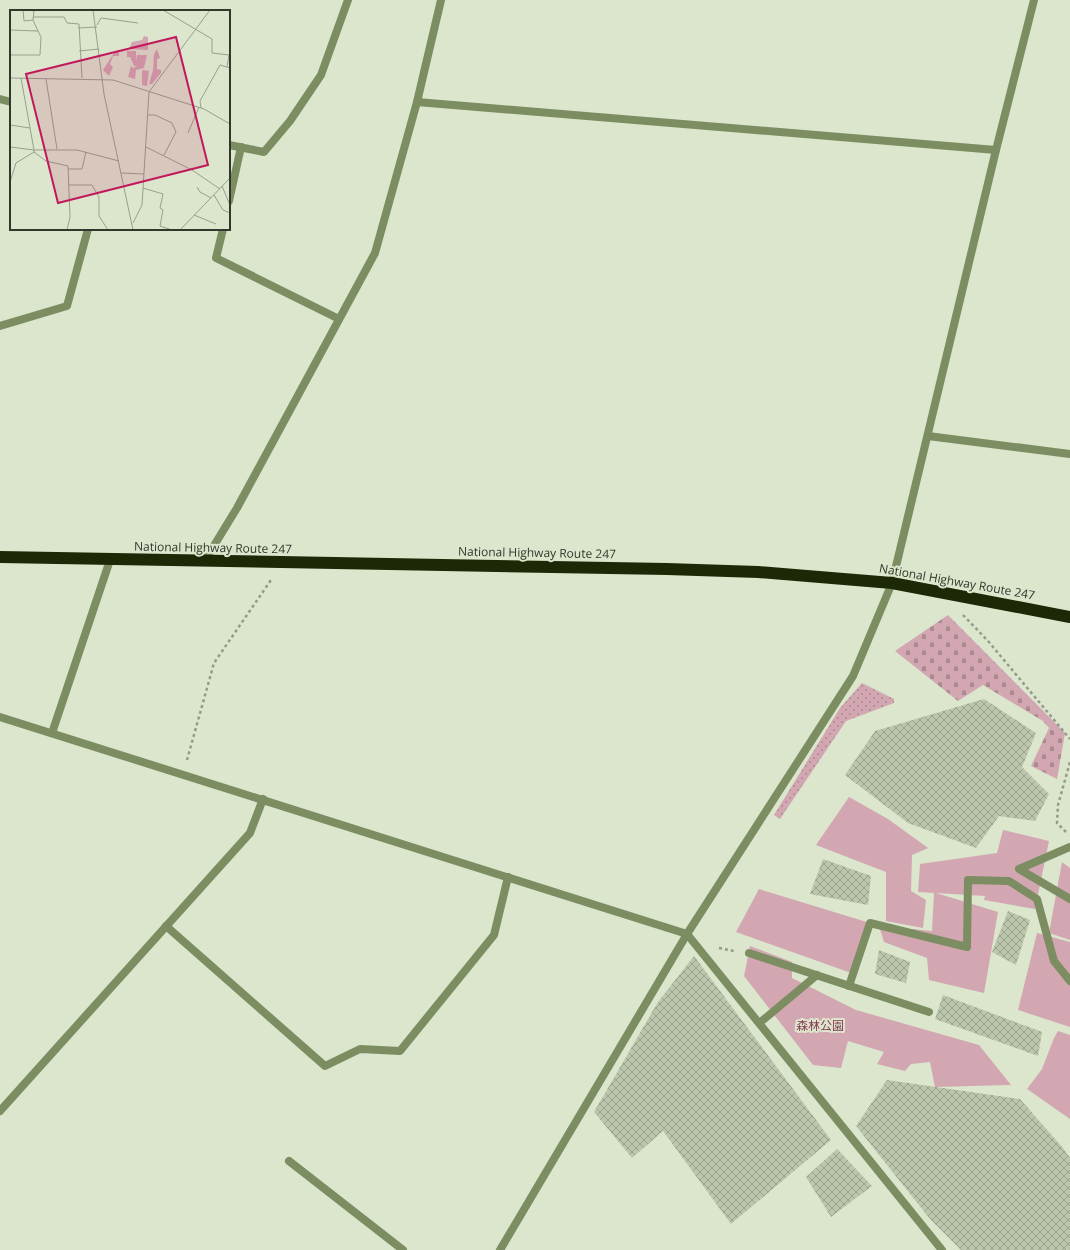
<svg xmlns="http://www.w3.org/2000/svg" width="1070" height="1250" font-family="'Open Sans','Noto Sans JP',sans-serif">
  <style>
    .grass { fill: url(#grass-dots) }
    .cemetery { fill: url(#cemetery-stones) }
    .park { fill: #d2a7b2 }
    .building { fill: url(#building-cross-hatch) }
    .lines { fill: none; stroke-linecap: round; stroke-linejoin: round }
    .path { stroke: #939b89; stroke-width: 2.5; stroke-dasharray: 3 3; stroke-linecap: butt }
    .street { stroke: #7c8d62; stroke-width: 8 }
    .highway { stroke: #1d2906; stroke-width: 12 }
    .labels { text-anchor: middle; stroke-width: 4; stroke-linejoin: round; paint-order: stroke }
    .street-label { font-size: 12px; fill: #32362c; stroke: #dbe6cd }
    .park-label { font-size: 12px; fill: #893753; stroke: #dbe6cd }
    .inset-road { fill: none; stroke: #97a08d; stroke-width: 1 }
    .view { fill: #c2185b; fill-opacity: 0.15; stroke: #c2185b; stroke-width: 2 }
    .inset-edge { fill: none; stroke: #32362c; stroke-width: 2 }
  </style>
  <defs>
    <pattern id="grass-dots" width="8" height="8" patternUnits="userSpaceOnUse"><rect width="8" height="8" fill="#d2a7b2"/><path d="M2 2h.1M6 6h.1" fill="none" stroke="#ab8991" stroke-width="1.8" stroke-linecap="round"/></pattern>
    <pattern id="cemetery-stones" width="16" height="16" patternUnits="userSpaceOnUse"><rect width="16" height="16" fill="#d2a7b2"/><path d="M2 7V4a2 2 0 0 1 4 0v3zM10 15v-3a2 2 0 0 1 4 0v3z" fill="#ab8991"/></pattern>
    <pattern id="building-cross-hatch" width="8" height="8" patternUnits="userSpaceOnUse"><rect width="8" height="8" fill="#bbc6ad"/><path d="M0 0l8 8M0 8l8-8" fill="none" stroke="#99a28d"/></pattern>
  </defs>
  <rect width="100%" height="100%" fill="#dbe6cd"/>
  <path class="grass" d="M 862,683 L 894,699 L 894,703 L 846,721 L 780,819 L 774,815 L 840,708 Z"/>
  <path class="cemetery" d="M 948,615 L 1065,733 L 1057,779 L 1031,766 L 1049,728 L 1043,721 L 983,685 L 958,701 L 895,651 Z"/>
  <g class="park">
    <path d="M 849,797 L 888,819 L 928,848 L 912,855 L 911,891 L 926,900 L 923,928 L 886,921 L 886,872 L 816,845 Z"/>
    <path d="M 1003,830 L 1049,841 L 1035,909 L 984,900 L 985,896 L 936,893 L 998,912 L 984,993 L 929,980 L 927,958 L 884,942 L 879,926 L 932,931 L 934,893 L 918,892 L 920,864 L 997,853 Z"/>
    <path d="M 1062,862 L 1070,868 L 1070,940 L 1049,933 Z"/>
    <path d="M 759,889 L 870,923 L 854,974 L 736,932 Z"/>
    <path d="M 1037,933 L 1070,942 L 1070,1027 L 1018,1010 Z"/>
    <path d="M 750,946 L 792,962 L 792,978 L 856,1010 L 979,1045 L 1011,1085 L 935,1087 L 930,1062 L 911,1064 L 905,1071 L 877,1064 L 884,1052 L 848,1041 L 841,1068 L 813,1065 L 744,976 Z"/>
    <path d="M 1058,1031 L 1070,1035 L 1070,1119 L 1027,1089 L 1042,1069 L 1054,1038 Z"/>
  </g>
  <g class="building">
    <path d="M 984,699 L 1036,733 L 1022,767 L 1049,794 L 1035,821 L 999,816 L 976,848 L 908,823 L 845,775 L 875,731 Z"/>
    <path d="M 823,859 L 871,876 L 868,905 L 810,894 Z"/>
    <path d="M 1008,911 L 1030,920 L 1016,965 L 992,952 Z"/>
    <path d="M 879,950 L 910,962 L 906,983 L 875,974 Z"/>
    <path d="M 694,956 L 831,1140 L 731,1224 L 663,1131 L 632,1158 L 594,1112 L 658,1002 Z"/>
    <path d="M 943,995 L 1042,1032 L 1038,1056 L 935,1019 Z"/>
    <path d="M 887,1080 L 1020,1099 L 1063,1148 L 1070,1158 L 1070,1250 L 961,1250 L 930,1219 L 856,1126 Z"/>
    <path d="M 837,1149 L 872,1186 L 831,1217 L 806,1177 Z"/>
  </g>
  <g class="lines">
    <g class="path">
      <path d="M 963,615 L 988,641 L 1070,739"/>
      <path d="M 187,760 L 214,663 L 271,580"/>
      <path d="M 1066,832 L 1057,823 L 1058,805 L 1070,762"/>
      <path d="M 719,948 L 734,951"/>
    </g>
    <g class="street">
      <path d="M 0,99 L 11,102"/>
      <path d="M 417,102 L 996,150"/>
      <path d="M 229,145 L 264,152 L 290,121 L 321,75 L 348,0"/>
      <path d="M 229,201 L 241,147"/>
      <path d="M 223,229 L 216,258 L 339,319"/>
      <path d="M 0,326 L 67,306 L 88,229"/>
      <path d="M 928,436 L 1070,454"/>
      <path d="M 204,562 L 237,508 L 375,253 L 417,102 L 441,0"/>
      <path d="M 0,717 L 687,934 L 942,1250"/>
      <path d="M 52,733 L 110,560"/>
      <path d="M 1070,847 L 1019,869 L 1070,899"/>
      <path d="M 166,926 L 325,1066 L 360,1049 L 400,1051 L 494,935 L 508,877"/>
      <path d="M 749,953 L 929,1012"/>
      <path d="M 849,986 L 870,923 L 967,947 L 968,880 L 1009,881 L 1037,899 L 1054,961 L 1070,981"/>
      <path d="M 763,1020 L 817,975"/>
      <path d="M 0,1111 L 250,833 L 263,799"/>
      <path d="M 289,1161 L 403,1250"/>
      <path d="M 500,1250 L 687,934 L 853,676 L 892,583 L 996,150 L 1034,0"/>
    </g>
    <path class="highway" d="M 0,557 L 667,569 L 758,572 L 892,583 L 1070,617"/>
  </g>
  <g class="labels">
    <g class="street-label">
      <text transform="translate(213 548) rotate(1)" y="4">National Highway Route 247</text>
      <text transform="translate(537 553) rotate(1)" y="4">National Highway Route 247</text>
      <text transform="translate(957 582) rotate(10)" y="4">National Highway Route 247</text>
    </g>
    <g class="park-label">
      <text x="820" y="1030">森林公園</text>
    </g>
  </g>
  <g transform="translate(10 10)">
    <rect width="220" height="220" fill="#dbe6cd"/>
    <path d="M 109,42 L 109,46 L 103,46 L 100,54 L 103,57 L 99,66 L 93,60 L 104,43 Z" fill="#d2a7b2"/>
    <path d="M 134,26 L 138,27 L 138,40 L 119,39 L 122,32 L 132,30 ZM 147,39 L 150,48 L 147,49 L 147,59 L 151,60 L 151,63 L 142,74 L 139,74 L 143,60 L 144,44 ZM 117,41 L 126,41 L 126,51 L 127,45 L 137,45 L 134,58 L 126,60 L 125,69 L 118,67 L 121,56 L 123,58 L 127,56 L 124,56 L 120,47 L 117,47 ZM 132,60 L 139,61 L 137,76 L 132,75 Z" fill="#d2a7b2"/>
    <path class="inset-road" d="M 13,0 L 14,11 L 23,10 L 28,21M 19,0 L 24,1 L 23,10M 83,0 L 94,84 L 123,220M 153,0 L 202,29 L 202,43 L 219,45 L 217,57M 23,7 L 54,7 L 57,13 L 69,14 L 72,68M 87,15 L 91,8 L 128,13M 68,18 L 87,17M 0,20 L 28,21 L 31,27 L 30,45 L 0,45M 69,41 L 89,39M 0,68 L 103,70 L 194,99 L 220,114M 36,69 L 47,139M 191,98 L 190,91 L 210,55 L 220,58M 138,105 L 145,105 L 162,113 L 166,122 L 154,145M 0,115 L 20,118M 178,123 L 189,97M 0,137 L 24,140 L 11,68M 136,137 L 182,160 L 210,179M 24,142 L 36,151 L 58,156 L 60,207 L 57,220M 58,159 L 72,159 L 76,142M 111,163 L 134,164M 0,172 L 6,153 L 24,142 L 24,140 L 67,140 L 109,151M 59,175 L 82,175 L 89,187 L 89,206 L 98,220M 212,176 L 220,195M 187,177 L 190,182 L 201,188M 133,178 L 153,184 L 150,198 L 153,200 L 150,216 L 162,220M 204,185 L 213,200 L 220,203M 184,205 L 206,214M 123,213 L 132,195 L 139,82 L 200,0M 170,220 L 220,168"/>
    <path class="view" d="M 166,27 L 198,155 L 48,193 L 16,64 Z"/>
    <rect width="220" height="220" class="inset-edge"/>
  </g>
</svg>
